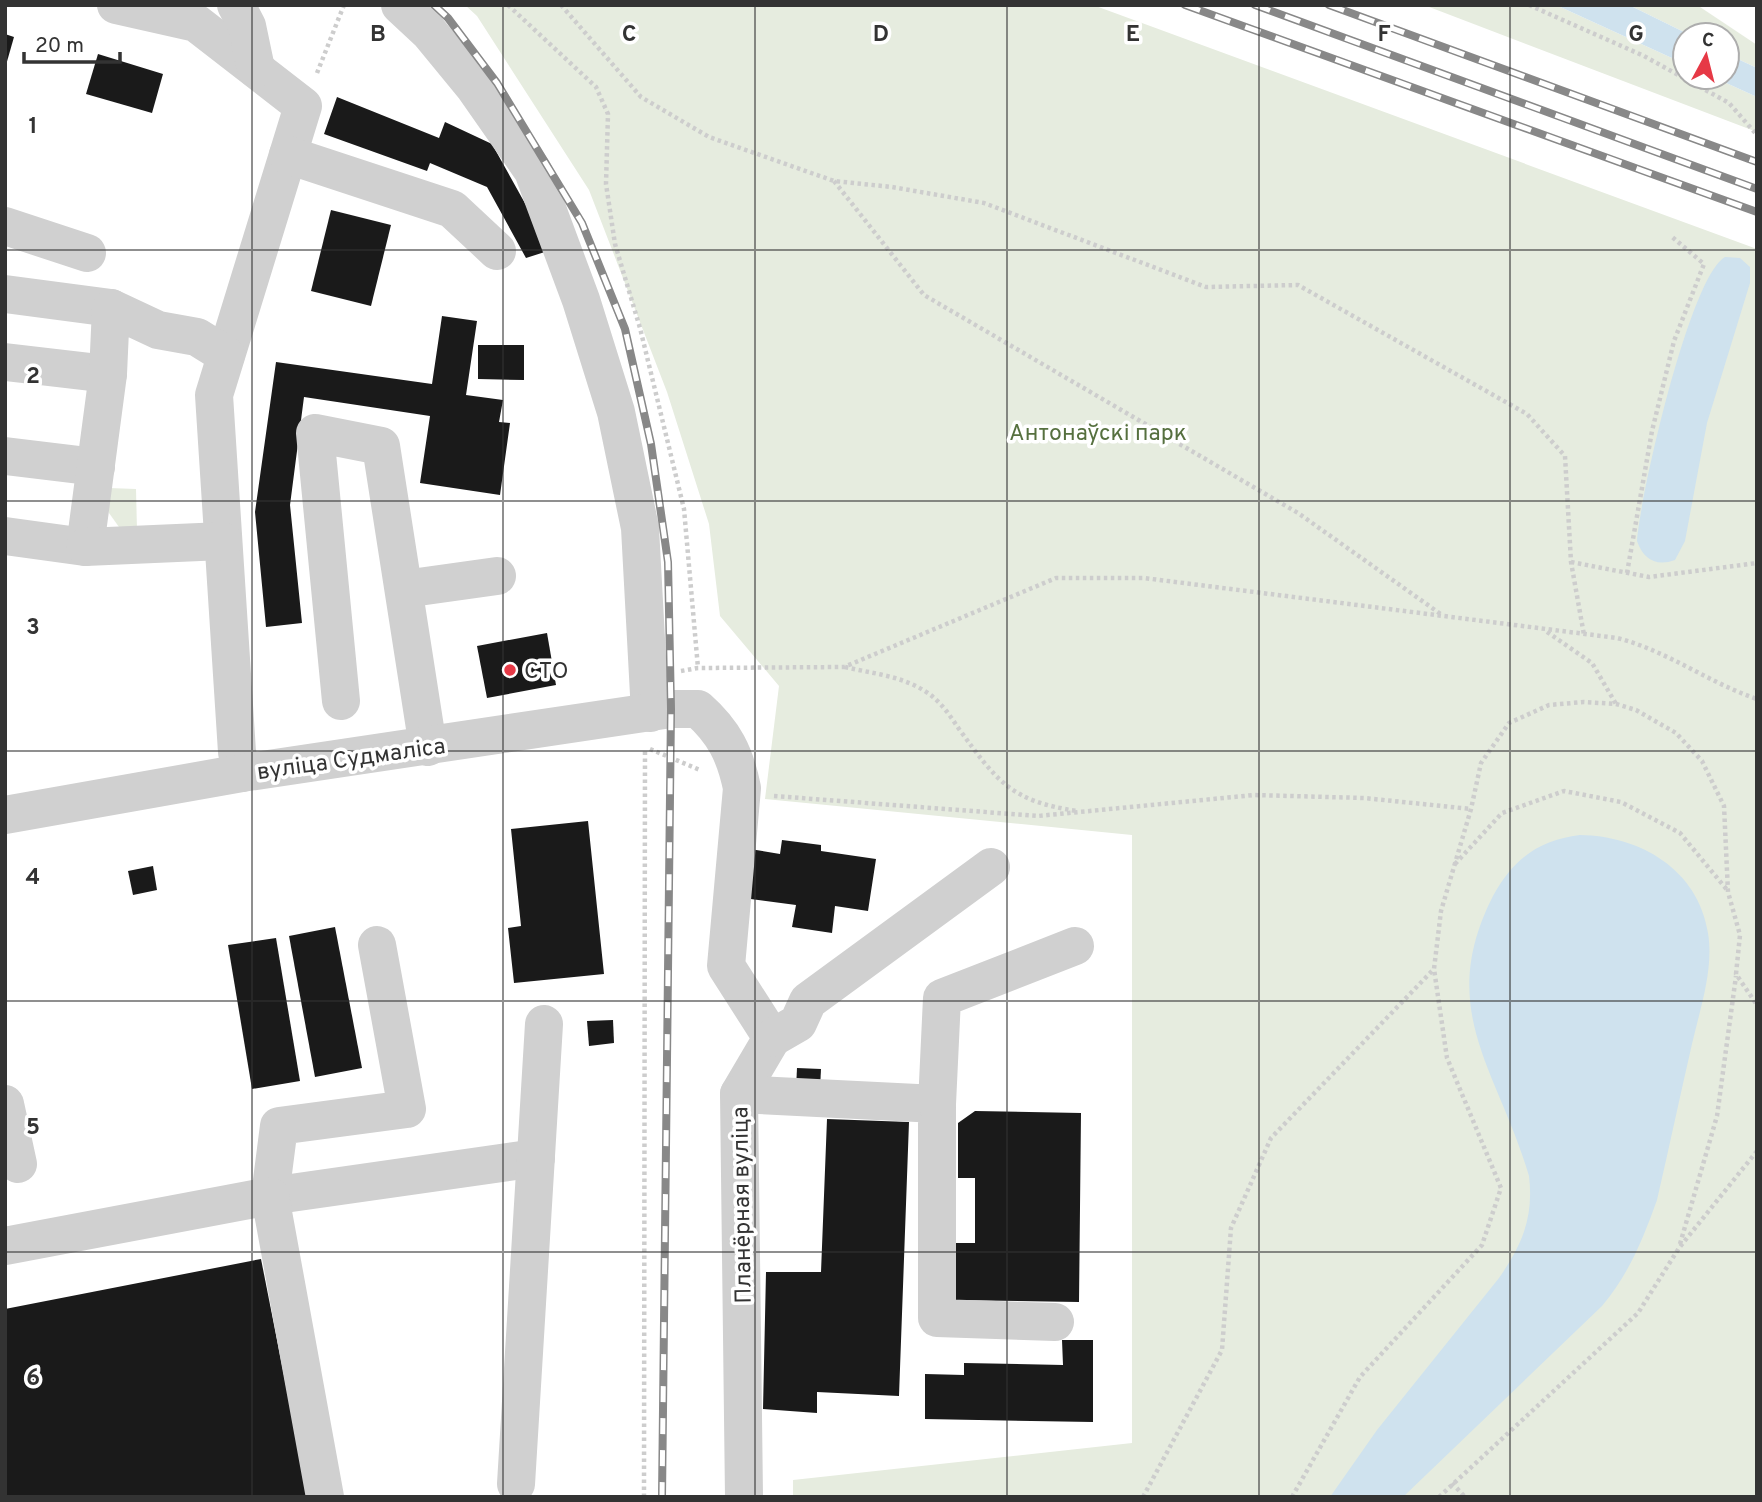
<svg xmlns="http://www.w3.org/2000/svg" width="1762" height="1502" font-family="Overpass,sans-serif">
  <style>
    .green { fill: #e6ecdf }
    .water { fill: #cfe2ee }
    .building { fill: #1a1a1a }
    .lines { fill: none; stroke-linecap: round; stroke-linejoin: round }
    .path { stroke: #cdcdcd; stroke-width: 4.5; stroke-dasharray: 3.5 3.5; stroke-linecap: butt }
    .minor { stroke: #d0d0d0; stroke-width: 38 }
    .rail-casing { stroke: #888; stroke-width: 8 }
    .rail { stroke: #fff; stroke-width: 5; stroke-dasharray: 16; stroke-linecap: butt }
    .grid { fill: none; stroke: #333; stroke-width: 2; stroke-opacity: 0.55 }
    .poi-dot { fill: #e63946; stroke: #fff; stroke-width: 2.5 }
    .labels { text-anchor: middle; stroke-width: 7; stroke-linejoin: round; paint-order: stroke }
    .park-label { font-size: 23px; fill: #56703f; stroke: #fff }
    .poi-label { font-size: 23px; fill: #333; stroke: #fff; text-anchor: start }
    .street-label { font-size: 23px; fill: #333; stroke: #fff }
    .grid-label { font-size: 23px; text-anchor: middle; font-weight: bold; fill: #333; stroke: #fff; stroke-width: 7; stroke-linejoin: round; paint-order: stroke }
  </style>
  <rect width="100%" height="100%" fill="#fff"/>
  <g class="green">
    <path d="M 465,5 L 1093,5 L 1757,249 L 1757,1497 L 793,1497 L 793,1480 L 1132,1443 L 1132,835 L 765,799 L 779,686 L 720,616 L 709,524 L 667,392 L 589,190 L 477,16 Z"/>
    <path d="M 1424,5 L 1556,5 L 1685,64 L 1685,77 L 1713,77 L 1757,97 L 1757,132 Z"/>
    <path d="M 1629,5 L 1697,5 L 1757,45 L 1757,68 L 1727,54 L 1727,35 L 1690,35 Z"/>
    <path d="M 109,488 L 136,489 L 137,530 L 119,527 L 109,513 Z"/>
  </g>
  <g class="water">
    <path d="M 1556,5 L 1629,5 L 1690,35 L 1685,35 L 1685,64 Z"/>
    <path d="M 1727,54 L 1757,68 L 1757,97 L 1713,77 L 1727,77 Z"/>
    <path d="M 1725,257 L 1740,258 L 1750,267 L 1750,283 L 1707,423 L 1685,541 L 1675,560 C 1656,567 1643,559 1637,541 C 1640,496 1690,276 1725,257 Z"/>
    <path d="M 1580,835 C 1640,836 1698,869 1708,933 C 1714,969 1700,1009 1692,1044 C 1680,1096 1669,1148 1657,1200 C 1643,1239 1629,1274 1602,1306 L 1403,1497 L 1330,1497 L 1377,1430 L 1499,1278 C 1522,1245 1534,1217 1529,1176 C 1498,1070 1435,1010 1493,896 C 1513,859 1539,840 1580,835 Z"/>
  </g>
  <g class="building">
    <path d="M 5,34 L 14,37 L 6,65 L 5,64 Z"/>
    <path d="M 98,54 L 163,74 L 152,113 L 86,94 Z"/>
    <path d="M 337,97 L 439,138 L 445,122 L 492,144 L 551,250 L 526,258 L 487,187 L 430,163 L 427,171 L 324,134 Z"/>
    <path d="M 331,210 L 391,225 L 371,306 L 311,291 Z"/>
    <path d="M 442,316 L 477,321 L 466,395 L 503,400 L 499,422 L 510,423 L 500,495 L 420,483 L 430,416 L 304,397 L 290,505 L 302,623 L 266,627 L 255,512 L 276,362 L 432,384 Z"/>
    <path d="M 478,345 L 524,345 L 524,380 L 478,379 Z"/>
    <path d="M 547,633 L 556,685 L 487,698 L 477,646 Z"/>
    <path d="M 588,821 L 604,974 L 514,983 L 508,928 L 521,926 L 511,829 Z"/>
    <path d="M 782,840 L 821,845 L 821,851 L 876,859 L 868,911 L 835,906 L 832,933 L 792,927 L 796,905 L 743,898 L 750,849 L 780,854 Z"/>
    <path d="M 153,866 L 157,890 L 133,895 L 128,871 Z"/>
    <path d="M 335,927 L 362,1068 L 315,1077 L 289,936 Z"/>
    <path d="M 276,938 L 300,1081 L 252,1089 L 228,945 Z"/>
    <path d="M 613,1020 L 614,1043 L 589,1046 L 587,1021 Z"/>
    <path d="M 797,1068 L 821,1069 L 820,1089 L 796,1089 Z"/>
    <path d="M 975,1111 L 1081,1113 L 1079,1302 L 954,1300 L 955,1243 L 975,1243 L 975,1178 L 958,1178 L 958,1123 Z"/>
    <path d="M 827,1119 L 909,1122 L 899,1396 L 817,1392 L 817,1413 L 763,1409 L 766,1272 L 821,1272 Z"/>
    <path d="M 261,1259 L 308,1497 L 5,1497 L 5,1309 Z"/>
    <path d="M 1062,1340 L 1093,1340 L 1093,1422 L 925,1419 L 925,1374 L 964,1375 L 964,1363 L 1063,1365 Z"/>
  </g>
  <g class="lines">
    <g class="path">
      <path d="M 508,5 L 596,87 L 608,114 L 606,184 L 615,244 L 640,328 L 684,509 L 698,668"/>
      <path d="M 561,5 L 641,97 L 709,137 L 834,181 L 892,187 L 984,203 L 1206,287 L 1298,285 L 1527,414 L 1565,456 L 1571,562 L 1584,635"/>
      <path d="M 1529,5 L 1644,56 L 1729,103 L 1757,135"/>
      <path d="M 317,73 L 344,5"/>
      <path d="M 834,181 L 924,295 L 1298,513 L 1442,615"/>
      <path d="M 1571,562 L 1649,577 L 1757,563"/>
      <path d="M 1627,573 L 1652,431 L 1674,341 L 1704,264 L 1671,236"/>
      <path d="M 1547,632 L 1592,663 L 1616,704"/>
      <path d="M 845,667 C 870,673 901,676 923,690 C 939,699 949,714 959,729 C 997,781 1010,801 1077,811"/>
      <path d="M 681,671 L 698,668 L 844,667 L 1056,578 L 1144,578 L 1617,638 C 1668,651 1707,682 1757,699"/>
      <path d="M 650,749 L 700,770"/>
      <path d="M 774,796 L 1038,816 L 1254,795 L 1364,798 L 1471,809"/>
      <path d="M 1455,864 L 1502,813 L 1564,791 L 1621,802 L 1680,833 L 1728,891"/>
      <path d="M 1680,1244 L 1717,1116 L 1736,976"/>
      <path d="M 1452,1483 L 1465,1497"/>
      <path d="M 644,1497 L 645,748"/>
      <path d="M 1143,1497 L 1222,1350 L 1231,1228 L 1271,1138 L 1433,970"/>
      <path d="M 1292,1497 L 1360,1377 L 1482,1245 L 1501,1188 L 1447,1058 L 1434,969 L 1441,911 L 1471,809 L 1481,763 L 1509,723 L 1549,705 L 1584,702 L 1616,704 L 1636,710 L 1676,733 L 1702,761 L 1724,806 L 1728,892 L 1740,935 L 1736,974 L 1757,1005"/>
      <path d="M 1439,1497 L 1638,1313 L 1679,1248 L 1757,1151"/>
    </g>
    <g class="minor">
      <path d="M 116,5 L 196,23 L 303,106 L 214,395 L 237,752 L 242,773"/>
      <path d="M 236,5 L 247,26 L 256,69"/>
      <path d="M 400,5 L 429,32 L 475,88 L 533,171 L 581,300 L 616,412 L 640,528 L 650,713"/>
      <path d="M 288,155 L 452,209 L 497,251"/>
      <path d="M 5,226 L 87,253"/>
      <path d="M 5,294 L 111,308"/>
      <path d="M 5,362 L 108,374"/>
      <path d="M 5,456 L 96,467"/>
      <path d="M 5,536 L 85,547 L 108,374 L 111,308 L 158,330 L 197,337 L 226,355"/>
      <path d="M 85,547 L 223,541"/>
      <path d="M 404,589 L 497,576"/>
      <path d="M 341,701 L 315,433 L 381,446 L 428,747"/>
      <path d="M 5,815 L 242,773 L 671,709 L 698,709 C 724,732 735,754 742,788 L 726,966 L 772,1038 L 739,1094 L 744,1497"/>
      <path d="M 377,945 L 407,1109 L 279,1126 L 270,1196 L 536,1158"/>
      <path d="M 772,1038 L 798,1023 L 808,1001 L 991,867"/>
      <path d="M 739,1094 L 937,1104 L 937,1318 L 1055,1322"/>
      <path d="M 5,1104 L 18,1164"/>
      <path d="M 937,1104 L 942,998 L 1075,946"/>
      <path d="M 5,1246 L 270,1196 L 325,1497"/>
      <path d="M 516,1484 L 544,1024"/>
    </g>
    <defs>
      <g id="rail">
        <path d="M 434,5 L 448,18 L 497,83 L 582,223 L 625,329 L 651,444 L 668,562 L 671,709 L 662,1497"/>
        <path d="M 1185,5 L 1757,212"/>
        <path d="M 1255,5 L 1757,189"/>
        <path d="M 1329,5 L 1757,162"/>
      </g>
    </defs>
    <use href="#rail" class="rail-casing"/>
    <use href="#rail" class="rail"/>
  </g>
  <path class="grid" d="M 252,5 L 252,1497M 503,5 L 503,1497M 755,5 L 755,1497M 1007,5 L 1007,1497M 1259,5 L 1259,1497M 1510,5 L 1510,1497M 5,250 L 1757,250M 5,501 L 1757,501M 5,751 L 1757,751M 5,1001 L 1757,1001M 5,1252 L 1757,1252"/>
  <circle class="poi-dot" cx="510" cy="670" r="7"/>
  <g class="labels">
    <g class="park-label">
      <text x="1098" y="440">Антонаўскі парк</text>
    </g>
    <g class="poi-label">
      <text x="524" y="678">СТО</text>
    </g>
    <g class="street-label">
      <text transform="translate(351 758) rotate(-8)" y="8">вуліца Судмаліса</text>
      <text transform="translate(741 1205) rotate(-91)" y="8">Планёрная вуліца</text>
    </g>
  </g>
  <g class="grid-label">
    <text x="378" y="41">B</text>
    <text x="629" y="41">C</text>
    <text x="881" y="41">D</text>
    <text x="1133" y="41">E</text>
    <text x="1384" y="41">F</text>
    <text x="1636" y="41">G</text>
    <text x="33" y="133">1</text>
    <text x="33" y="383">2</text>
    <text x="33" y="634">3</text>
    <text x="33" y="884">4</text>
    <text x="33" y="1134">5</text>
    <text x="33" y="1385">6</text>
  </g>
  <rect width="1762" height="1502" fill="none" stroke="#333333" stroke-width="14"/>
  <g transform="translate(1706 56) rotate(7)"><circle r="33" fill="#ffffff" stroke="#adadad" stroke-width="2"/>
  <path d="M0-5L12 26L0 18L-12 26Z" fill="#e63946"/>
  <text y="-10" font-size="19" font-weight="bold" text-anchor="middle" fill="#333333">С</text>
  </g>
  <path d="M24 52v10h96v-10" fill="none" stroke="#333333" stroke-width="3.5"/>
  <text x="35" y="52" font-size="21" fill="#333333" stroke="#ffffff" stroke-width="5" paint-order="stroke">20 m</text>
</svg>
